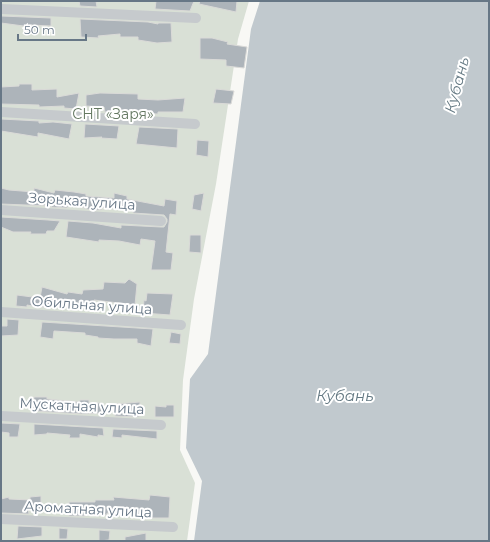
<svg xmlns="http://www.w3.org/2000/svg" width="490" height="542" font-family="Montserrat,sans-serif">
  <style>
    .green { fill: #d9e0d6 }
    .water { fill: #c1c9ce }
    .building { fill: #adb4ba; stroke: #dadad8 }
    .lines { fill: none; stroke-linecap: round; stroke-linejoin: round }
    .street { stroke: #c6cacd; stroke-width: 10 }
    .labels { text-anchor: middle; stroke-width: 4; stroke-linejoin: round; paint-order: stroke }
    .park-label { font-size: 14px; fill: #657962; stroke: #fff }
    .street-label { font-size: 14px; fill: #677786; stroke: #fff }
    .water-label { font-size: 15px; font-style: italic; fill: #637882; stroke: #fff }
  </style>
  <rect width="100%" height="100%" fill="#f8f8f5"/>
  <path class="green" d="M 1,1 L 249,1 L 238,39 L 216,184 L 194,299 L 183,380 L 180,450 L 195,483 L 187,541 L 1,541 Z"/>
  <path class="water" d="M 260,1 L 489,1 L 489,541 L 194,541 L 202,481 L 186,448 L 190,379 L 208,354 L 251,29 Z"/>
  <g class="building">
    <path d="M 79,1 L 96,1 L 97,7 L 80,6 Z"/>
    <path d="M 156,1 L 194,1 L 190,11 L 155,9 Z"/>
    <path d="M 200,1 L 237,1 L 236,12 L 199,4 Z"/>
    <path d="M 1,16 L 51,18 L 51,26 L 31,25 L 31,27 L 1,23 Z"/>
    <path d="M 80,19 L 148,22 L 158,24 L 158,23 L 171,23 L 172,42 L 157,43 L 138,40 L 138,37 L 120,37 L 120,34 L 98,36 L 99,38 L 81,37 Z"/>
    <path d="M 200,38 L 212,38 L 228,42 L 227,44 L 247,47 L 244,68 L 226,66 L 226,60 L 200,59 Z"/>
    <path d="M 19,84 L 32,84 L 32,90 L 57,89 L 57,97 L 79,93 L 76,109 L 64,108 L 64,106 L 39,107 L 39,105 L 1,104 L 1,87 L 19,86 Z"/>
    <path d="M 216,89 L 234,91 L 231,104 L 213,103 Z"/>
    <path d="M 100,93 L 138,94 L 138,99 L 158,100 L 185,98 L 183,112 L 158,112 L 158,114 L 105,112 L 104,107 L 86,106 L 86,95 Z"/>
    <path d="M 1,119 L 39,121 L 39,123 L 53,122 L 72,124 L 69,139 L 38,133 L 38,137 L 1,131 Z"/>
    <path d="M 85,124 L 119,126 L 117,139 L 101,138 L 102,137 L 84,138 Z"/>
    <path d="M 139,127 L 178,129 L 177,148 L 136,144 Z"/>
    <path d="M 197,140 L 209,141 L 208,157 L 196,155 Z"/>
    <path d="M 1,188 L 9,190 L 34,192 L 34,188 L 54,193 L 55,190 L 74,192 L 86,194 L 86,196 L 114,198 L 114,193 L 127,196 L 127,199 L 164,206 L 165,199 L 177,201 L 176,215 L 170,214 L 166,252 L 173,253 L 171,270 L 151,270 L 155,241 L 141,239 L 140,245 L 119,241 L 99,240 L 99,242 L 66,237 L 68,221 L 93,223 L 121,228 L 121,225 L 161,227 L 164,227 L 167,222 L 167,219 L 164,215 L 133,213 L 133,210 L 102,208 L 101,210 L 91,210 L 70,204 L 71,202 L 67,208 L 51,207 L 52,206 L 1,204 Z"/>
    <path d="M 204,193 L 201,211 L 192,209 L 194,195 Z"/>
    <path d="M 1,217 L 48,220 L 60,221 L 54,231 L 47,231 L 46,234 L 30,234 L 31,232 L 13,232 L 1,227 Z"/>
    <path d="M 190,235 L 201,235 L 201,253 L 189,252 Z"/>
    <path d="M 129,279 L 137,284 L 135,305 L 94,300 L 94,307 L 54,306 L 53,307 L 38,307 L 27,305 L 27,307 L 16,306 L 17,295 L 40,298 L 42,287 L 67,294 L 68,292 L 82,294 L 83,290 L 103,289 L 104,282 L 125,283 Z"/>
    <path d="M 147,293 L 173,294 L 170,315 L 143,313 L 144,300 L 146,301 Z"/>
    <path d="M 7,319 L 19,320 L 18,335 L 1,336 L 1,326 L 7,326 Z"/>
    <path d="M 42,322 L 153,329 L 151,346 L 137,343 L 137,339 L 114,339 L 98,338 L 98,337 L 85,335 L 85,333 L 54,331 L 53,339 L 40,337 Z"/>
    <path d="M 171,332 L 181,334 L 180,344 L 169,343 Z"/>
    <path d="M 34,397 L 47,397 L 47,399 L 79,402 L 80,400 L 89,400 L 89,403 L 101,403 L 102,413 L 83,414 L 35,411 L 35,410 L 33,410 Z"/>
    <path d="M 140,402 L 139,417 L 115,416 L 116,404 Z"/>
    <path d="M 166,405 L 174,405 L 174,417 L 155,417 L 155,406 L 166,407 Z"/>
    <path d="M 1,423 L 20,424 L 18,437 L 9,437 L 9,433 L 1,432 Z"/>
    <path d="M 34,424 L 103,428 L 104,436 L 98,435 L 98,437 L 80,434 L 80,438 L 69,438 L 70,435 L 47,433 L 47,434 L 34,435 Z"/>
    <path d="M 113,429 L 157,431 L 157,439 L 122,435 L 122,438 L 112,437 Z"/>
    <path d="M 150,495 L 170,497 L 169,518 L 149,518 L 149,517 L 107,513 L 107,515 L 85,513 L 85,516 L 69,516 L 69,502 L 95,502 L 95,500 L 114,500 L 113,497 L 149,500 Z"/>
    <path d="M 41,496 L 41,509 L 28,509 L 29,514 L 1,513 L 1,499 L 9,497 L 9,499 L 30,500 L 30,497 Z"/>
    <path d="M 18,526 L 42,527 L 42,536 L 17,539 Z"/>
    <path d="M 59,528 L 68,529 L 67,539 L 59,539 Z"/>
    <path d="M 99,530 L 110,531 L 109,540 L 99,541 Z"/>
    <path d="M 146,533 L 146,541 L 125,541 L 125,537 Z"/>
  </g>
  <g class="lines">
    <g class="street">
      <path d="M 1,9 L 196,18"/>
      <path d="M 1,112 L 195,124"/>
      <path d="M 1,210 L 161,221"/>
      <path d="M 1,312 L 181,325"/>
      <path d="M 1,416 L 161,425"/>
      <path d="M 1,519 L 173,527"/>
    </g>
  </g>
  <g class="labels">
    <g class="park-label">
      <text x="113" y="119">СНТ «Заря»</text>
    </g>
    <g class="street-label">
      <text transform="translate(82 201) rotate(4)" y="5">Зорькая улица</text>
      <text transform="translate(92 305) rotate(4)" y="5">Обильная улица</text>
      <text transform="translate(82 406) rotate(3)" y="5">Мускатная улица</text>
      <text transform="translate(88 509) rotate(3)" y="5">Ароматная улица</text>
    </g>
    <g class="water-label">
      <text transform="translate(457 85) rotate(-75)" y="5">Кубань</text>
      <text x="345" y="401">Кубань</text>
    </g>
  </g>
  <rect width="490" height="542" fill="none" stroke="#677786" stroke-width="4"/>
  <path d="M18 34v6h68v-6" fill="none" stroke="#677786" stroke-width="2"/>
  <text x="24" y="34" font-size="12" fill="#677786" stroke="#ffffff" stroke-width="3" paint-order="stroke">50 m</text>
</svg>
